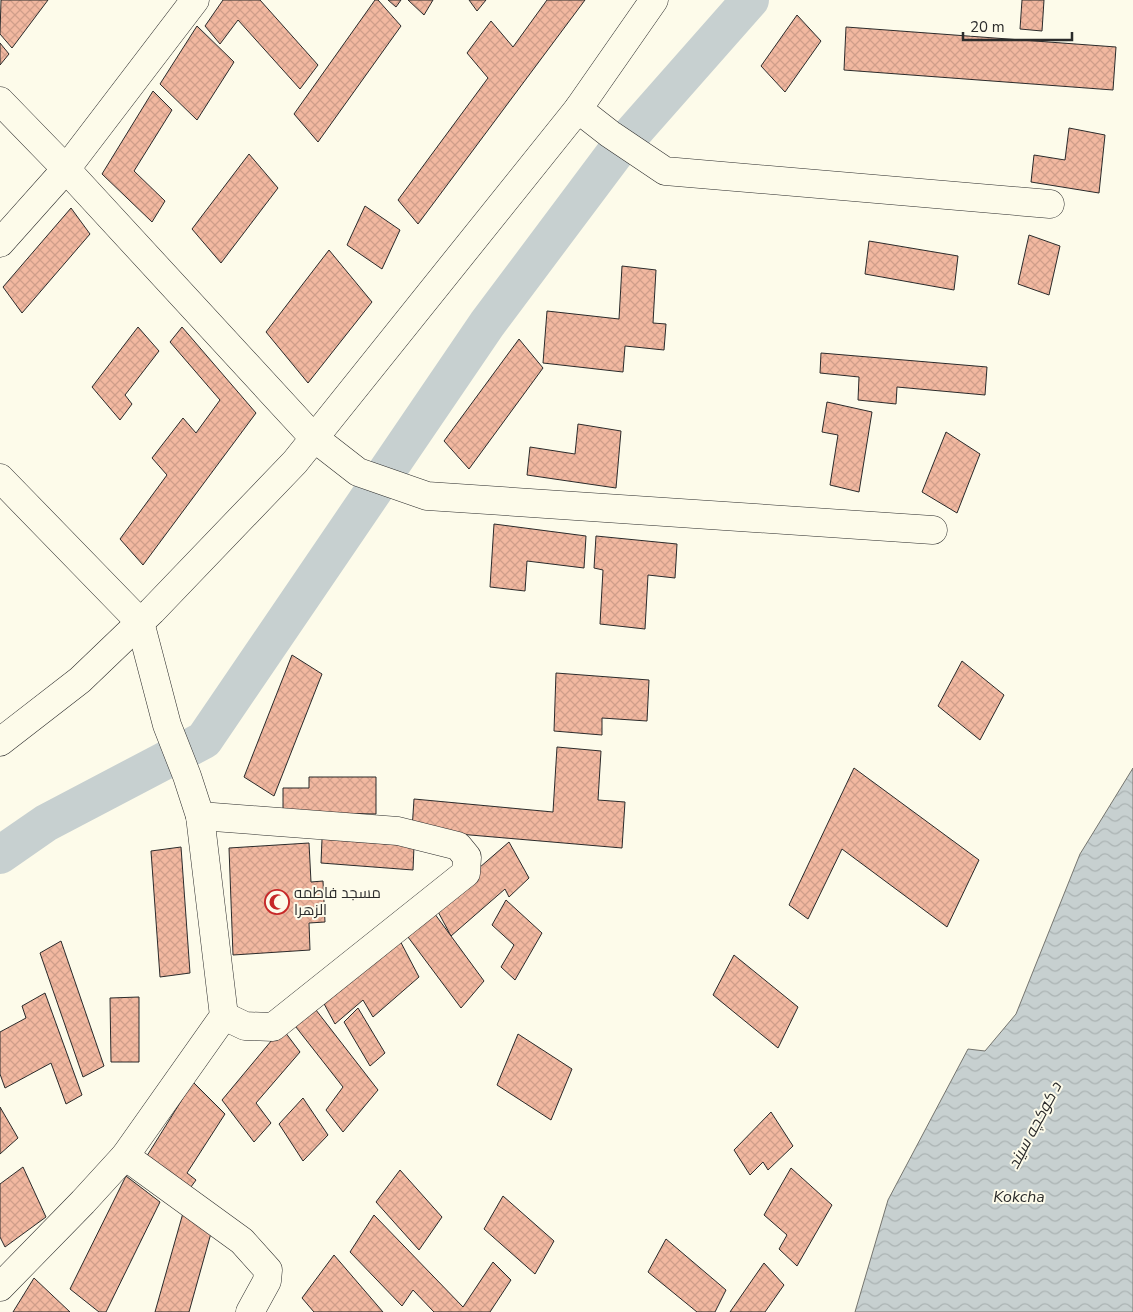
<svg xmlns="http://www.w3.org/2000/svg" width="1133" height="1312" font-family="'Nunito Sans',Cairo,sans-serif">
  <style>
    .water { fill: url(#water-waves); stroke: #74746e }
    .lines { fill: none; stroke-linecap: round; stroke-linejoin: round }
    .canal { stroke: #c7d0d0; stroke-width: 38 }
    .building { fill: url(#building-cross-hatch); stroke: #2b2b2b }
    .street-casing { stroke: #2b2b2b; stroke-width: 29 }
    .secondary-casing { stroke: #2b2b2b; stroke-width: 29 }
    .street { stroke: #fdfbea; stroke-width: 28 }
    .secondary { stroke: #fdfbea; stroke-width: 28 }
    .labels { text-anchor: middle; stroke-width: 4; stroke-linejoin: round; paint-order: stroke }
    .poi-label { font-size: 15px; fill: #2b2b2b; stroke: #fdfbea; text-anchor: start }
    .water-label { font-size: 16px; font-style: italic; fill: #2b2b2b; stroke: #fdfbea }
  </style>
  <defs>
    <pattern id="water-waves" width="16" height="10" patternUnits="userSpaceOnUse" patternTransform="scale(1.25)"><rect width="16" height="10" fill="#c7d0d0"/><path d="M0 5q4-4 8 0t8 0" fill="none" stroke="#abb3b3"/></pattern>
    <pattern id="building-cross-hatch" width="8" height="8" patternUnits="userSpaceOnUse" patternTransform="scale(1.25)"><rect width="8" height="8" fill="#f2b8a0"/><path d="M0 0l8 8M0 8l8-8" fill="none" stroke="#d09e8a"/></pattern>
  </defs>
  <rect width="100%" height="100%" fill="#fdfbea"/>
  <path class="water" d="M 1133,768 L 1133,1312 L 855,1312 L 888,1200 L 968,1049 L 985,1051 L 1016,1014 L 1080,854 Z"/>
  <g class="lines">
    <path class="canal" d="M 0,855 L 46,823 L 204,740 L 487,324 L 615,153 L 750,0"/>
  </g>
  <g class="building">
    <path d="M 1,0 L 48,0 L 12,48 L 0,34 Z"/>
    <path d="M 223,0 L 260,0 L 318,65 L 300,89 L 238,20 L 220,44 L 205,26 Z"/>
    <path d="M 375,0 L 378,0 L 401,26 L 318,142 L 294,114 Z"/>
    <path d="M 388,0 L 401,0 L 396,7 Z"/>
    <path d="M 408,0 L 433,0 L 424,15 Z"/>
    <path d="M 469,0 L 486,0 L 477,11 Z"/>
    <path d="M 547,0 L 585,0 L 418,224 L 398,200 L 488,78 L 467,53 L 491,21 L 513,47 Z"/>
    <path d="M 1022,0 L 1044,0 L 1042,31 L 1020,29 Z"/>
    <path d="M 797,15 L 821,41 L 785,92 L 761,66 Z"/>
    <path d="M 197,26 L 234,62 L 197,120 L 160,84 Z"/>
    <path d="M 846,27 L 1116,47 L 1113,90 L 844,70 Z"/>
    <path d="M 0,43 L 9,54 L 0,65 Z"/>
    <path d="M 153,91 L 172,110 L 134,171 L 165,201 L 152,222 L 102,174 Z"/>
    <path d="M 1069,128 L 1105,135 L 1099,193 L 1031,182 L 1034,155 L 1065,160 Z"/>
    <path d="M 249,154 L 278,188 L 221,263 L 192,229 Z"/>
    <path d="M 365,206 L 400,230 L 382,269 L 347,245 Z"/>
    <path d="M 71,208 L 90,234 L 22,313 L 3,287 Z"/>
    <path d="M 1029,235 L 1060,246 L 1049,295 L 1018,284 Z"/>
    <path d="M 869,241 L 958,256 L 954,290 L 865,274 Z"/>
    <path d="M 329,250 L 372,302 L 308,383 L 266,332 Z"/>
    <path d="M 622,266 L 656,270 L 653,323 L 666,324 L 664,350 L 625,346 L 623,372 L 543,363 L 547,311 L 619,319 Z"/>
    <path d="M 138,327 L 159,351 L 125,395 L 132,404 L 120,420 L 92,387 Z"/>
    <path d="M 182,327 L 256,413 L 143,565 L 120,539 L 167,475 L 152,458 L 183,418 L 196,433 L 220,400 L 170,342 Z"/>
    <path d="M 519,339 L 543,368 L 469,469 L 444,441 Z"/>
    <path d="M 821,353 L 987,367 L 985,395 L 897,387 L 896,404 L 858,400 L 859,377 L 820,373 Z"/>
    <path d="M 827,402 L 872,412 L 859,492 L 830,485 L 838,435 L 822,432 Z"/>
    <path d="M 578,424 L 621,431 L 616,488 L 527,475 L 530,447 L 575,454 Z"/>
    <path d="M 946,432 L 980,454 L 957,513 L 922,492 Z"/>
    <path d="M 494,524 L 586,536 L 584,568 L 527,561 L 525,591 L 490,587 Z"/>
    <path d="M 596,536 L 677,544 L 675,578 L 648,575 L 645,629 L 600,624 L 603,570 L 594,568 Z"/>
    <path d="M 292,655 L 322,674 L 274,796 L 244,777 Z"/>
    <path d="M 962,661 L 1004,695 L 980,740 L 938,706 Z"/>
    <path d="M 556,673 L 649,680 L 647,721 L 602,718 L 602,735 L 554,731 Z"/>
    <path d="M 557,747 L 601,751 L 598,800 L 625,802 L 622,848 L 412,830 L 414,799 L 553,812 Z"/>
    <path d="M 854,768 L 979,860 L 947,927 L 842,849 L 808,919 L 789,905 Z"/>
    <path d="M 309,777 L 376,777 L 376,814 L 283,812 L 283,788 L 309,788 Z"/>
    <path d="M 322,839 L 414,846 L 413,870 L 321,863 Z"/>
    <path d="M 509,842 L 529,878 L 509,897 L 505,889 L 451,936 L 435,906 Z"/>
    <path d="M 309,843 L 311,882 L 323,881 L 325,922 L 309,923 L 310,950 L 233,955 L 229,848 Z"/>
    <path d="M 181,847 L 190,973 L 160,977 L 151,851 Z"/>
    <path d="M 506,900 L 542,933 L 515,980 L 501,967 L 514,945 L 492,925 Z"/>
    <path d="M 429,906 L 484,981 L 461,1008 L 405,933 Z"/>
    <path d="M 397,935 L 419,977 L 373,1017 L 363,1000 L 335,1024 L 322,1000 Z"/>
    <path d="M 61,941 L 104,1066 L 83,1077 L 40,953 Z"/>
    <path d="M 734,955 L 798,1007 L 778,1048 L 713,995 Z"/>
    <path d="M 45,993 L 82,1095 L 66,1104 L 51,1063 L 5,1088 L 0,1074 L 0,1032 L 26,1018 L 22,1006 Z"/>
    <path d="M 139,997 L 139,1062 L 111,1062 L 110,998 Z"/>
    <path d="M 309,1001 L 378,1090 L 343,1132 L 326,1110 L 343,1087 L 292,1022 Z"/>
    <path d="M 358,1008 L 385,1053 L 370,1066 L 344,1022 Z"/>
    <path d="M 282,1028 L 300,1052 L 256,1103 L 271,1123 L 254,1142 L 222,1100 Z"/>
    <path d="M 518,1034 L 572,1069 L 551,1120 L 497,1085 Z"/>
    <path d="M 193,1082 L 225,1114 L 187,1173 L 196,1180 L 188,1191 L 145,1159 Z"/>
    <path d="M 303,1098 L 328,1135 L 303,1161 L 279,1124 Z"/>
    <path d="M 0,1107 L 18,1138 L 0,1154 Z"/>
    <path d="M 771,1112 L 793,1146 L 768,1170 L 763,1162 L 750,1175 L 734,1150 Z"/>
    <path d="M 23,1167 L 46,1217 L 5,1247 L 0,1237 L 0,1184 Z"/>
    <path d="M 791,1168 L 832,1205 L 797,1266 L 779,1249 L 787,1235 L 764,1215 Z"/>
    <path d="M 400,1170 L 442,1217 L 419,1250 L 376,1202 Z"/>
    <path d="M 126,1176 L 160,1202 L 106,1312 L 99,1312 L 70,1289 Z"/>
    <path d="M 503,1196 L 554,1241 L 535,1274 L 484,1229 Z"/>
    <path d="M 183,1213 L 213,1226 L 189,1312 L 155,1312 Z"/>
    <path d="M 374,1215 L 463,1307 L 493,1262 L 511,1280 L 490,1312 L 434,1312 L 413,1290 L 402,1306 L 350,1252 Z"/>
    <path d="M 666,1239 L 726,1290 L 715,1312 L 697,1312 L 648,1272 Z"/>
    <path d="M 334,1255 L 383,1312 L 314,1312 L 302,1298 Z"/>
    <path d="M 764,1263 L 784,1285 L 765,1312 L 730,1312 Z"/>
    <path d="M 34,1278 L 70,1312 L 13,1312 Z"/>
  </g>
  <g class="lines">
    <defs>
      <g id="street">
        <path d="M 0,101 L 66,169 L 313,437 L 358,472 L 427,496 L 933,530"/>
        <path d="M 578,109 L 610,134 L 665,171 L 1050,204"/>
        <path d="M 0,243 L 66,169 L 195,0"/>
        <path d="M 0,478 L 140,622 L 167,725 L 187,776 L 200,816 L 224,1016 L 125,1156 L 83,1202 L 0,1287"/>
        <path d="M 200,816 L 398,831 L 458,846 L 467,857 L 466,873 L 273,1027 L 245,1026 L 224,1016"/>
        <path d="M 125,1156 L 242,1241 L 268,1270 L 267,1281 L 250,1312"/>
      </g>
      <path id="secondary" d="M 0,742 L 80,680 L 152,611 L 295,462 L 578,109 L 654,0"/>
    </defs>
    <use href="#street" class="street-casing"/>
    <use href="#secondary" class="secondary-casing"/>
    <use href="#street" class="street"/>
    <use href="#secondary" class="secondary"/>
  </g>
  <defs>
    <symbol id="mosque-ring" viewBox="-11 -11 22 22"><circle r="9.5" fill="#fdfbea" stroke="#c62828" stroke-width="1.5"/><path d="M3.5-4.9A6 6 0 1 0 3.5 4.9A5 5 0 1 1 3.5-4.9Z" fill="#c62828"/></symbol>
  </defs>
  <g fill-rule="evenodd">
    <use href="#mosque-ring" x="263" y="888" width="28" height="28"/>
  </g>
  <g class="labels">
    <g class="poi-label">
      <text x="294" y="898">مسجد فاطمه<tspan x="294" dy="17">الزهرا</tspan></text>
    </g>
    <g class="water-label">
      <text transform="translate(1034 1125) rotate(-62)" y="6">د کوکچه سیند</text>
      <text x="1019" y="1202">Kokcha</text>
    </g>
  </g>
  <path d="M963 32v8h109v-8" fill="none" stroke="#2b2b2b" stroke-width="2.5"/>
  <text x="970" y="32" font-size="15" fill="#2b2b2b" stroke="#fdfbea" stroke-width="4" paint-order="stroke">20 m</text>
</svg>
